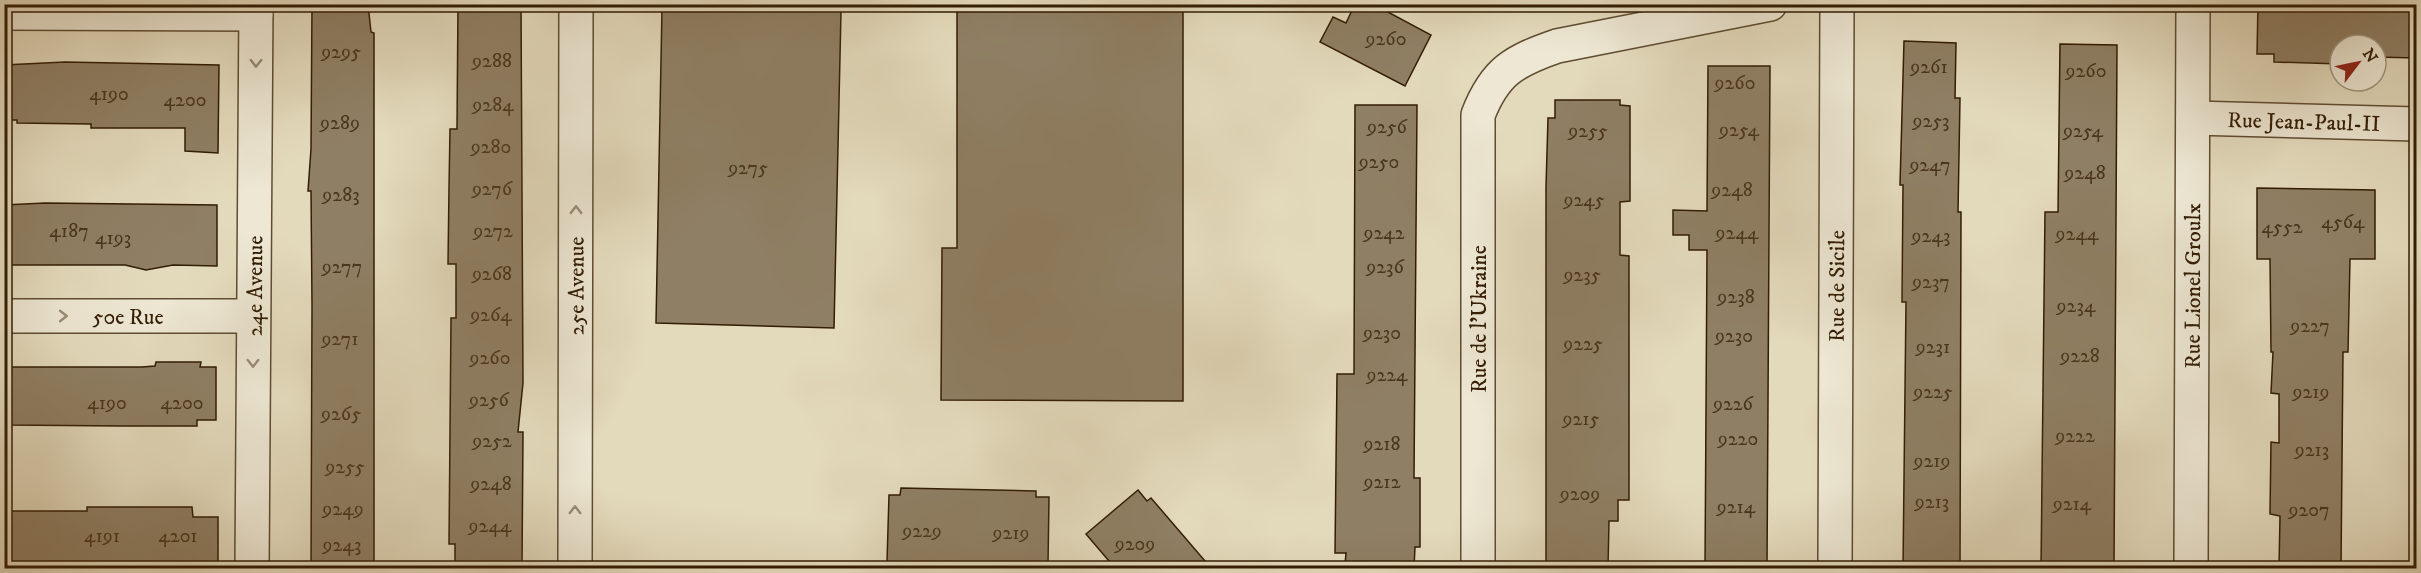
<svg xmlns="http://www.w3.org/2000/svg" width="2421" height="573" font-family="'IM FELL DW Pica',serif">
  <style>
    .building { fill: #8f7f64; stroke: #331d04; stroke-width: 1.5 }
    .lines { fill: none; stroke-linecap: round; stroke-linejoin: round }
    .street-casing { stroke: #5f4c32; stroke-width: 36 }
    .street { stroke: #ede7d3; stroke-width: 33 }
    .oneway { stroke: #998c76 }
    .labels { text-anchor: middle; stroke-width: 4.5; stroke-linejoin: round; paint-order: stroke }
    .number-label { font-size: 20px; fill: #4a361c }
    .street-label { font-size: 22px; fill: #331d04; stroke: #ede7d3 }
  </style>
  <rect width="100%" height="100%" fill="#e3dabc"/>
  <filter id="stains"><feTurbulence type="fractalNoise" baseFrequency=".00333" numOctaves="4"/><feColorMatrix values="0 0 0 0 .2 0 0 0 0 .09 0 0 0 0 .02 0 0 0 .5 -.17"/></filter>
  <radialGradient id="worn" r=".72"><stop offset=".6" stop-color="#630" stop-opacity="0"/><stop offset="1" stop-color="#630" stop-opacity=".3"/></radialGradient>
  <g class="building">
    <path d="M 312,4 L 368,4 L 371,32 L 374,33 L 374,568 L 311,568 L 312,306 L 311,191 L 308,191 L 311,149 Z"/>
    <path d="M 458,4 L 521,4 L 523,383 L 518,432 L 523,432 L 522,568 L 455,568 L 455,544 L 449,544 L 451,318 L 456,318 L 456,264 L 448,264 L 449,188 L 450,129 L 457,129 Z"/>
    <path d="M 957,4 L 1183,4 L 1183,401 L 941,400 L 942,248 L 957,248 Z"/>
    <path d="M 1355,4 L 1373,4 L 1431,35 L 1405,86 L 1320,42 L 1333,17 L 1346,23 Z"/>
    <path d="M 2258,4 L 2416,4 L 2416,58 L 2376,57 L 2376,45 L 2340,45 L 2340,64 L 2274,62 L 2274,54 L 2257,54 Z"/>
    <path d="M 662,8 L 841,11 L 834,328 L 656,323 Z"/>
    <path d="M 1904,41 L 1956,43 L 1955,98 L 1960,98 L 1958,212 L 1961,212 L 1960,568 L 1903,568 L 1906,302 L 1902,302 L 1903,185 L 1900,185 Z"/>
    <path d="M 2060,44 L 2117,45 L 2114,568 L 2041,568 L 2045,212 L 2058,212 Z"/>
    <path d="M 65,62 L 219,65 L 218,153 L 185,151 L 185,128 L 91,128 L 91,124 L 17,123 L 17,120 L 4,120 L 4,65 Z"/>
    <path d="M 1708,66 L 1770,66 L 1767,568 L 1705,568 L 1707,250 L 1689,250 L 1689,235 L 1673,235 L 1673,210 L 1707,211 Z"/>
    <path d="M 1555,100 L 1620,100 L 1620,105 L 1630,106 L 1630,201 L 1620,202 L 1620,255 L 1629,256 L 1629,500 L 1618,500 L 1618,521 L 1609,521 L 1608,568 L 1546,568 L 1546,187 L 1548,118 L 1555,118 Z"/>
    <path d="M 1355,105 L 1417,105 L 1414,478 L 1420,478 L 1420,547 L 1415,547 L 1414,568 L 1352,568 L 1352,565 L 1345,565 L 1346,553 L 1335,553 L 1337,374 L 1354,374 Z"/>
    <path d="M 2257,188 L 2375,190 L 2375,259 L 2350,259 L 2348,352 L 2343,352 L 2341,568 L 2279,568 L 2280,516 L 2270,514 L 2271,442 L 2279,443 L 2279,394 L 2271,393 L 2273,352 L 2271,352 L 2270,259 L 2257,259 Z"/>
    <path d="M 45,203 L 217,205 L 217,266 L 173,265 L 146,270 L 125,265 L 4,265 L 4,205 Z"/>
    <path d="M 156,362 L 201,362 L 200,367 L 216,367 L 216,420 L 197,420 L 197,426 L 121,426 L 8,425 L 9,420 L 4,420 L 4,367 L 142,367 L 155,366 Z"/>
    <path d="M 901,488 L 1036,491 L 1036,497 L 1049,497 L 1048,565 L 887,562 L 889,495 L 900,495 Z"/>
    <path d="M 1138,490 L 1147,501 L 1151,498 L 1211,568 L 1115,568 L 1086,534 Z"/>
    <path d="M 87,507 L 192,507 L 193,517 L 218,517 L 218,568 L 4,568 L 4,519 L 10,519 L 10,511 L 87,511 Z"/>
  </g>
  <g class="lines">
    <defs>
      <g id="street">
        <path d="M 4,13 L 256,14"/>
        <path id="s1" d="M 2193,118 L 2416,124"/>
        <path id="s2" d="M 4,316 L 253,316"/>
        <path id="s3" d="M 252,568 L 256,4"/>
        <path id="s4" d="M 575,568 L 576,4"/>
        <path d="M 1478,568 L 1478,115 C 1495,71 1514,61 1557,46 L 1770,4"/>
        <path id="s5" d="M 1835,568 L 1837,4"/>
        <path id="s6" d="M 2191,568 L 2193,4"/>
      </g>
    </defs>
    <use href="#street" class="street-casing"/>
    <use href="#street" class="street"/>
  </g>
  <defs><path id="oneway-chevron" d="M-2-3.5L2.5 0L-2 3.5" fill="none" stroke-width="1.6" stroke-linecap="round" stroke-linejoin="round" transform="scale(1.5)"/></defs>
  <g class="oneway">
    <use href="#oneway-chevron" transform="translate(256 63) rotate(91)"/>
    <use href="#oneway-chevron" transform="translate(576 210) rotate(-90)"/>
    <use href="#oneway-chevron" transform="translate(63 316)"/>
    <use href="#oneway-chevron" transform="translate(253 363) rotate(90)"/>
    <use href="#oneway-chevron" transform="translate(575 510) rotate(-90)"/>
  </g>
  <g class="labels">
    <g class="number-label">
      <text x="1386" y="45">9260</text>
      <text x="341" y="58">9295</text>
      <text x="492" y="67">9288</text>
      <text x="1929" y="73">9261</text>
      <text x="2086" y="77">9260</text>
      <text x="1735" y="89">9260</text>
      <text x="109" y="100">4190</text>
      <text x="185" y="106">4200</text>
      <text x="493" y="111">9284</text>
      <text x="1931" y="127">9253</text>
      <text x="340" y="129">9289</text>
      <text x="1387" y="133">9256</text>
      <text x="1739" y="136">9254</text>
      <text x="1588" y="137">9255</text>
      <text x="2083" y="137">9254</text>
      <text x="491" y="153">9280</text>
      <text x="1379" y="168">9250</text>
      <text x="1930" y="171">9247</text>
      <text x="748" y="174">9275</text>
      <text x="2085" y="179">9248</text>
      <text x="492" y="195">9276</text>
      <text x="1732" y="196">9248</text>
      <text x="341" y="201">9283</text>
      <text x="1584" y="206">9245</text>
      <text x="2343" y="228">4564</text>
      <text x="2282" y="233">4552</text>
      <text x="69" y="237">4187</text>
      <text x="493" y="237">9272</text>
      <text x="1384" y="239">9242</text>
      <text x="1737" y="239">9244</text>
      <text x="2077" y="240">9244</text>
      <text x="1931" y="242">9243</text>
      <text x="113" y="244">4193</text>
      <text x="342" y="273">9277</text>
      <text x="1385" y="273">9236</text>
      <text x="492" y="280">9268</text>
      <text x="1582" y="281">9235</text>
      <text x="1931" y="288">9237</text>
      <text x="1736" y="303">9238</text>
      <text x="2076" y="312">9234</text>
      <text x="491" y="321">9264</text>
      <text x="2310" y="332">9227</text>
      <text x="1382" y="339">9230</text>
      <text x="1734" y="342">9230</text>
      <text x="340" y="345">9271</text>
      <text x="1583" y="350">9225</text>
      <text x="1933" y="353">9231</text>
      <text x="2080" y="362">9228</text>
      <text x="490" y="364">9260</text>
      <text x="1387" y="381">9224</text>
      <text x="1933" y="398">9225</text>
      <text x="2311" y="398">9219</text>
      <text x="489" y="406">9256</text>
      <text x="107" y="409">4190</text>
      <text x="182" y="409">4200</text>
      <text x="1733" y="410">9226</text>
      <text x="341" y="420">9265</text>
      <text x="1581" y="425">9215</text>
      <text x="2075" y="442">9222</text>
      <text x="1738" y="445">9220</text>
      <text x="492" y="447">9252</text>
      <text x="1382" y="450">9218</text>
      <text x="2312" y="456">9213</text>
      <text x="1932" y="467">9219</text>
      <text x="345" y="473">9255</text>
      <text x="1382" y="488">9212</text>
      <text x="491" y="490">9248</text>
      <text x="1580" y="500">9209</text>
      <text x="1932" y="508">9213</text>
      <text x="2072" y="510">9214</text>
      <text x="1736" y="513">9214</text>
      <text x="343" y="515">9249</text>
      <text x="2309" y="516">9207</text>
      <text x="490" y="532">9244</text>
      <text x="922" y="537">9229</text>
      <text x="1011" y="539">9219</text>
      <text x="102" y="542">4191</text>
      <text x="178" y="542">4201</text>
      <text x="1135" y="550">9209</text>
      <text x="342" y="551">9243</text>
    </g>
    <g class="street-label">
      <text dy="8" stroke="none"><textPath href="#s1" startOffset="111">Rue Jean-Paul-II</textPath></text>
      <text dy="8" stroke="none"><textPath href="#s3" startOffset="282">24e Avenue</textPath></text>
      <text dy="8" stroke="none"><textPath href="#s5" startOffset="282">Rue de Sicile</textPath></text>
      <text dy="8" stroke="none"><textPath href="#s6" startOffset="282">Rue Lionel Groulx</textPath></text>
      <text dy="8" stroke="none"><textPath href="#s4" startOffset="282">25e Avenue</textPath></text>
      <text dy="8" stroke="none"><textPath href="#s2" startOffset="124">50e Rue</textPath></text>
      <text transform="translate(1478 319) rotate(-90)" y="8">Rue de l'Ukraine</text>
    </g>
  </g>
  <rect width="2421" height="573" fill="none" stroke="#e3dabc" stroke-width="24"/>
  <rect x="6" y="6" width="2409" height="561" fill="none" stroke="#331d04" stroke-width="3"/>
  <rect x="12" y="12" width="2397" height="549" fill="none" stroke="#331d04" stroke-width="1.5"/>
  <g transform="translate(2358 63) rotate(58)"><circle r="28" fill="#ede7d3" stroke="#a39680" stroke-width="1.5"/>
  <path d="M0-4.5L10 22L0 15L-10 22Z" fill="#8f2418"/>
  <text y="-9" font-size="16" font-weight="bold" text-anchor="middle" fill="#331d04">N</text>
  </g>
  <rect width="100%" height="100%" filter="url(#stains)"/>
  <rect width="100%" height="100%" fill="url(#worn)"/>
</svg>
